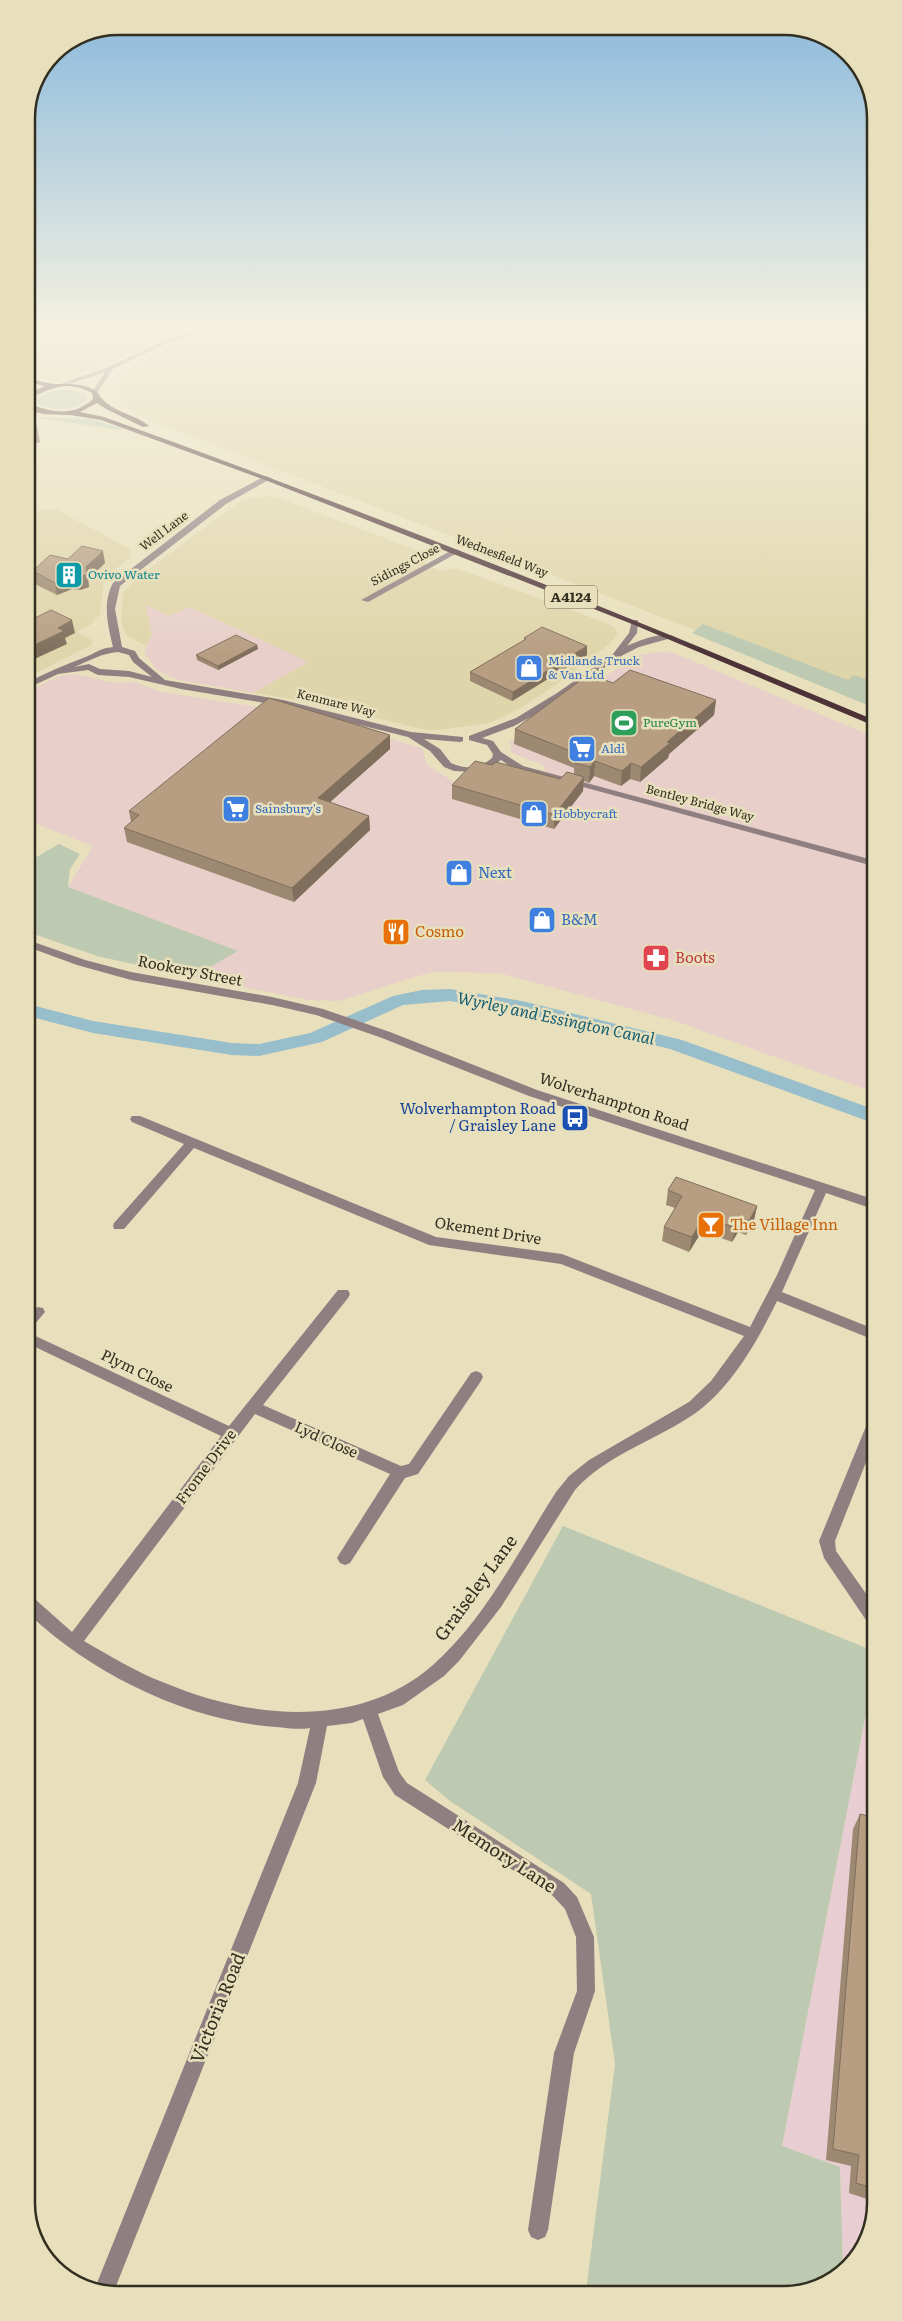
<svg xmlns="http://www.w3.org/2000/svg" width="902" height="2321" font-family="Literata,serif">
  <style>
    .commercial { fill: #e8cfc9 }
    .built { fill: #dfd5aa }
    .medical { fill: #e8ced3 }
    .green { fill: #bdc9b1 }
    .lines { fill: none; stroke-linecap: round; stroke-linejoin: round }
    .canal { fill: #98becb; fill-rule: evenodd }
    .minor { fill: #8f7f81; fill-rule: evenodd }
    .major { fill: #4d3338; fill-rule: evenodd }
    .wall { fill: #9d8871 }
    .shaded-wall { fill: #806f5c }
    .building { fill: #b79e83; stroke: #806f5c }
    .labels { text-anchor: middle; stroke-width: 5; stroke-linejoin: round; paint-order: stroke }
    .far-street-label { font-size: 12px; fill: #322f21; stroke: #e8e0bc }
    .far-culture-label { font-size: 12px; fill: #0d838f; stroke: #e8e0bc; text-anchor: start }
    .far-shop-label { font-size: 12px; fill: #366cbe; stroke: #e8e0bc; text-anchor: start }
    .far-leisure-label { font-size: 12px; fill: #27864d; stroke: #e8e0bc; text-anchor: start }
    .shield { fill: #e8e0bc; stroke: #696450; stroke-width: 1 }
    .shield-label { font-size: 14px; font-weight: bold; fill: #322f21 }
    .shop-label { font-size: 15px; fill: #366cbe; stroke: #e8e0bc; text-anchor: start }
    .food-label { font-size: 15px; fill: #c56008; stroke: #e8e0bc; text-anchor: start }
    .health-label { font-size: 15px; fill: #be3a42; stroke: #e8e0bc; text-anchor: start }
    .street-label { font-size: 15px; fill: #322f21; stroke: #e8e0bc }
    .transit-label { font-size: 15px; fill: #164399; stroke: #e8e0bc; text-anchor: end }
    .water-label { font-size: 16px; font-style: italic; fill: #155e72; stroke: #e8e0bc }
    .near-street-label { font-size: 18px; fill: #322f21; stroke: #e8e0bc }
    .rim { fill: none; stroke: #322f21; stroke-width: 2.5 }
  </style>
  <rect width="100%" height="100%" fill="#e8e0bc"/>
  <g class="commercial">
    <path d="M 148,605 L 168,616 L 190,607 L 310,662 L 253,693 L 178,680 L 156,670 L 144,651 L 152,635 L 145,607 Z"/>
    <path d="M 656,652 L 674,653 L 872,736 L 873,1092 L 675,1021 L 499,973 L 431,972 L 339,1001 L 309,1000 L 192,977 L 238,951 L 68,887 L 93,846 L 28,821 L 28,691 L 60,676 L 76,674 L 114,683 L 136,682 L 161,692 L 305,714 L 422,748 L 427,765 L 454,782 L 470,774 L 550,782 L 543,765 L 512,753 L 510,742 L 594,683 L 639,655 Z"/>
  </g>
  <g class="built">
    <path d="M 27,330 L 186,330 L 67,379 L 49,381 L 27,374 Z"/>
    <path d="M 219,330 L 872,330 L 872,698 L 147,419 L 120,404 L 117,389 L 126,374 L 154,355 Z"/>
    <path d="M 268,496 L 279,498 L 427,554 L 425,565 L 442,571 L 456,568 L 601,621 L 614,627 L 618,634 L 607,646 L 554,686 L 516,711 L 489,723 L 439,730 L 421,729 L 317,703 L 253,693 L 309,662 L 190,607 L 168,616 L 148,605 L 146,607 L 152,635 L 146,646 L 125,634 L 121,620 L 123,592 L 142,574 L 243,499 Z"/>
    <path d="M 27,509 L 35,512 L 46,509 L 57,510 L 130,549 L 131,557 L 108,575 L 103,587 L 100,614 L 90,625 L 77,632 L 93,641 L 91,645 L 30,676 L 28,675 Z"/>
  </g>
  <path class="medical" d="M 875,1667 L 876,2203 L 857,2259 L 843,2269 L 840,2167 L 782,2146 Z"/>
  <g class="green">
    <path d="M 55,390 L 71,390 L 86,396 L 86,399 C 76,411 51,411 38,404 L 37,398 Z"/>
    <path d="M 32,417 L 91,419 L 124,429 L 120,430 Z"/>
    <path d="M 703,624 L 848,680 L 854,675 L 872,681 L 872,707 L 692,633 Z"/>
    <path d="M 59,844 L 80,854 L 70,869 L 68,887 L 238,951 L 192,977 L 97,956 L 28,932 L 28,862 Z"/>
    <path d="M 563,1526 L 874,1651 L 875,1667 L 782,2146 L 840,2167 L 843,2269 L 813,2290 L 586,2291 L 615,2064 L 591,1894 L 450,1801 L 425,1780 Z"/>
  </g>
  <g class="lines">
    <path class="canal" d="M 450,989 L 522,1001 L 682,1040 L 873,1109 L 873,1123 L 670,1049 L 522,1013 L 450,1001 L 403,1005 L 322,1042 L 259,1056 L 232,1055 L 93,1033 L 28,1016 L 28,1004 L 93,1021 L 232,1043 L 259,1044 L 310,1033 L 393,996 L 422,990 Z"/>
    <g class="minor">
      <path d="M 196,330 L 204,330 L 165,344 L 113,369 L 97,393 L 92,392 L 105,372 L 63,386 L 58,385 L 109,367 L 161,342 Z"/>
      <path d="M 27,411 L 44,410 L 47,412 L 27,415 Z"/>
      <path d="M 265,476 L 272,478 L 226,504 L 120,586 L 115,609 L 122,647 L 135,651 L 139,658 L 165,680 L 283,700 L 411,732 L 463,737 L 463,741 L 460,742 L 424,739 L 440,749 L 451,763 C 465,770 480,768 492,758 L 493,754 L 487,745 L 469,740 L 469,736 L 516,718 L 557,693 L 613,654 L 629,633 L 632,620 L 638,620 L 637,633 L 627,646 C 637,641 666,630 675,637 L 639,647 L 623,655 L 540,712 L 514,726 L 482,738 L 493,741 L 501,752 L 523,766 L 873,860 L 873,866 L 572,784 L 517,771 L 501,760 L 488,769 L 477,772 L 454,771 L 444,767 L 430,751 L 408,737 L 283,706 L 181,689 L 129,677 L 98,675 L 88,670 L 58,674 L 28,688 L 28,682 C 46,673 64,665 83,658 C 97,653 97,649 113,647 C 108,626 102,603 113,583 L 220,500 ZM 118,652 L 129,655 L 133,662 L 152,677 L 129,671 L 100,669 L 89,664 L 74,667 C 89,661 102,653 118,652 Z"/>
      <path d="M 454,549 L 461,551 L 368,602 L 361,600 Z"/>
      <path d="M 28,940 L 85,960 L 131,972 L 272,997 L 323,1009 L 390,1032 L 537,1090 L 873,1199 L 873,1209 L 826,1193 L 782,1292 L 874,1329 L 874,1340 L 777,1301 C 758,1340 733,1385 697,1412 C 658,1440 608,1453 575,1490 L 501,1607 L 459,1661 L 444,1676 L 403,1705 L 378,1714 L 399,1772 L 407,1783 L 564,1883 L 577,1897 L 594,1937 L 595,1991 L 574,2053 L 548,2230 L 545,2237 L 538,2240 L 531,2237 L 528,2230 L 554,2053 L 577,1991 L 576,1937 L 565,1909 L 552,1895 L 395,1795 L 383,1777 L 363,1719 L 352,1723 L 327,1726 L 316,1783 L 114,2291 L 112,2295 L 95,2288 L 298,1783 L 310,1728 C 299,1730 287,1728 276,1727 C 189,1721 93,1675 30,1615 L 30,1598 L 36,1600 L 72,1632 L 221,1436 L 29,1344 L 29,1333 L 229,1426 L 338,1290 L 348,1290 L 350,1294 L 348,1298 L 263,1405 L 401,1466 L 409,1464 L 471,1373 L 476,1371 L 481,1373 L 483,1377 L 481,1381 L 418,1474 L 405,1478 L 350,1563 L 345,1565 L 340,1563 L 337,1558 L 340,1553 L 390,1474 L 255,1414 L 84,1641 C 110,1656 136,1672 165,1683 C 250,1719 359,1730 433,1665 C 486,1618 519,1550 556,1492 L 569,1476 L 589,1460 L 689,1402 L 711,1381 L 744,1336 L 561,1264 L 429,1245 L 194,1148 L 124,1229 L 114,1229 L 113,1226 L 114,1223 L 184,1144 L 132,1122 L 130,1119 L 132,1116 L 140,1116 L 436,1237 L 562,1254 L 750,1327 L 777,1275 L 815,1190 L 529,1096 L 382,1038 L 316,1015 L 272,1005 L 131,980 L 77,965 L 28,947 Z"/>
      <path d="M 38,1307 L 43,1308 L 45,1312 L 34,1325 L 29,1326 L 29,1312 Z"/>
      <path d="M 874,1418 L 874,1442 L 835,1541 L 836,1551 L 874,1605 L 874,1625 L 868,1623 L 824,1558 L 819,1541 L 867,1424 L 869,1420 Z"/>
    </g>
    <path class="major" d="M 27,378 C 36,380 46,383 55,384 C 71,384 82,383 97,391 C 107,412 132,412 149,426 L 143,427 L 106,409 L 97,403 L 80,412 L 104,417 C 363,510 619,612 872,719 L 872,725 L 632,624 L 265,480 L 101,420 L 70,415 L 43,414 L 27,408 L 27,403 C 51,412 72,418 93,399 L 92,393 C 65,379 52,389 27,399 L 27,394 L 45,386 L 27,382 Z"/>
  </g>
  <g class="wall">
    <path d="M 68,559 L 105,563 L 88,579 L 89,587 L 80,590 L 72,589 L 57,595 L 35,584 L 33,571 Z"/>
    <path d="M 524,638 L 587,655 L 512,701 L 470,681 L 470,672 L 524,641 Z"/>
    <path d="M 257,645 L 258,649 L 218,670 L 197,660 L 196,655 Z"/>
    <path d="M 613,683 L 716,700 L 714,715 L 669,754 L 668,758 L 640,782 L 630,779 L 621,786 L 594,776 L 589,783 L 584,781 L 583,791 L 554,829 L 452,799 L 452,785 L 492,765 L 560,779 L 574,774 L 574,768 L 514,744 L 515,729 Z"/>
    <path d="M 390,749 L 330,802 L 369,816 L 370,830 L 294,902 L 127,842 L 124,828 L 131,822 L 129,811 Z"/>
    <path d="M 873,834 L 873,853 L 867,852 L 870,838 Z"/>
    <path d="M 668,1190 L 757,1206 L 754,1220 L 746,1235 L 738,1232 L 732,1242 L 702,1231 L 689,1252 L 662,1241 L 664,1227 L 675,1208 L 666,1205 Z"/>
    <path d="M 860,1814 L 875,1818 L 876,2202 L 849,2193 L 851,2166 L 826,2160 L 853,1829 Z"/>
  </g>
  <g class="shaded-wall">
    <path d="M 37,426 L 40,442 L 27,447 L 27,430 Z"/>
    <path d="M 103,551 L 105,563 L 88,579 L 89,587 L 80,590 L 78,578 L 86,567 Z"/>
    <path d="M 69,577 L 72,589 L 57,595 L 55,583 Z"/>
    <path d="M 72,620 L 75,633 L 65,638 L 67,644 L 28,662 L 28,648 L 58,628 Z"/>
    <path d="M 257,645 L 258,649 L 218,670 L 218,666 Z"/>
    <path d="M 587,646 L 587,655 L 512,701 L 513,692 Z"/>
    <path d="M 716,700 L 714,715 L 669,754 L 668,758 L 640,782 L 641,767 L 667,742 Z"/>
    <path d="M 390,735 L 390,749 L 319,812 L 318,798 Z"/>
    <path d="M 595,761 L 594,776 L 589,783 L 590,767 Z"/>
    <path d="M 631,763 L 630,779 L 621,786 L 622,771 Z"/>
    <path d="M 584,777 L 583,791 L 554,829 L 554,815 Z"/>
    <path d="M 369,816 L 370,830 L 294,902 L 292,888 Z"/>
    <path d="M 757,1206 L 754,1220 L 746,1235 L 749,1221 Z"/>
    <path d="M 704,1216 L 702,1231 L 689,1252 L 692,1237 Z"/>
    <path d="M 740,1217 L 738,1232 L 732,1242 L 735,1228 Z"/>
  </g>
  <g class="building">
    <path d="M 27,422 L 37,426 L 27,430 Z"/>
    <path d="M 82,546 L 103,551 L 86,567 L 87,574 L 78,578 L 69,577 L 55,583 L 33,571 L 50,555 L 68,559 Z"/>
    <path d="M 51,610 L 72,620 L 58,628 L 64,631 L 28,648 L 28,618 L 31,620 Z"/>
    <path d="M 542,627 L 587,646 L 513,692 L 470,672 L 526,639 L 524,638 Z"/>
    <path d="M 236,635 L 257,645 L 218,666 L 196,655 Z"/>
    <path d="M 630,670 L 716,700 L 667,742 L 670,743 L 641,767 L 631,763 L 622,771 L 595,761 L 590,767 L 575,763 L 583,756 L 515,729 L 589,674 L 613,683 Z"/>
    <path d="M 269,698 L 390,735 L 318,798 L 369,816 L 292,888 L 124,828 L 139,815 L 129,811 Z"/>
    <path d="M 475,761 L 492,765 L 496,762 L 560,779 L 567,772 L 584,777 L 554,815 L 452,785 Z"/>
    <path d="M 676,1177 L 757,1206 L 749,1221 L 740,1217 L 735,1228 L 704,1216 L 692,1237 L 664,1227 L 682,1196 L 668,1190 Z"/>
    <path d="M 860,1814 L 875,1818 L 876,2189 L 856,2183 L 859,2155 L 833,2149 Z"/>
  </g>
  <linearGradient id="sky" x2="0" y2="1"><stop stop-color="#88b8dc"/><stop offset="0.5" stop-color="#f5f1e1"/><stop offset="1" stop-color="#f5f1e1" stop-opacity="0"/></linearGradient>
  <rect width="902" height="655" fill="url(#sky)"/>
  <defs>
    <symbol id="building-square" viewBox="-11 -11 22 22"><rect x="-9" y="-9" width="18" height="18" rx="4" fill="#0f9aa8" stroke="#e8e0bc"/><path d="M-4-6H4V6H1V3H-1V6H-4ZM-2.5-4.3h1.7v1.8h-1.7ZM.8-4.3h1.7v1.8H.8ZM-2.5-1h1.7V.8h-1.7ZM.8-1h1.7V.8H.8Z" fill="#fff"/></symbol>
    <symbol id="shop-square" viewBox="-11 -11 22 22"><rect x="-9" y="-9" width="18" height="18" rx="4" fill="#3f7fe0" stroke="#e8e0bc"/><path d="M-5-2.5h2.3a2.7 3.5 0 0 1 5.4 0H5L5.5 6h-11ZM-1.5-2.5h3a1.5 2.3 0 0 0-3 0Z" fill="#fff"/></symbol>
    <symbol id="stadium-square" viewBox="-11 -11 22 22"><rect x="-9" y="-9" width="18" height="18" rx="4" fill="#2e9e5b" stroke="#e8e0bc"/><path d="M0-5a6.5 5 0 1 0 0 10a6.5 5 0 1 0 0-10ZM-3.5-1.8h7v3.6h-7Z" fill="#fff"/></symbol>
    <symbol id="supermarket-square" viewBox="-11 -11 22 22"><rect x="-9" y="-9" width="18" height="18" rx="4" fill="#3f7fe0" stroke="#e8e0bc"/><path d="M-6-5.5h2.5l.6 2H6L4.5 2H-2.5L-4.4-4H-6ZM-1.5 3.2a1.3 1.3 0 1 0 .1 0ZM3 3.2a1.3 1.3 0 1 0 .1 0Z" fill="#fff"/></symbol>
    <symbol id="restaurant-square" viewBox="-11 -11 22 22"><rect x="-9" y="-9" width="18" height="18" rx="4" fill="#e8710a" stroke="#e8e0bc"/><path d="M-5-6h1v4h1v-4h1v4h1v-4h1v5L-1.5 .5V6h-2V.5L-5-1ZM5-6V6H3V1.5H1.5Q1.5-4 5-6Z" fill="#fff"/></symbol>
    <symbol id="pharmacy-square" viewBox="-11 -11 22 22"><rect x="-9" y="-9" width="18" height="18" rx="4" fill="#e0444e" stroke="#e8e0bc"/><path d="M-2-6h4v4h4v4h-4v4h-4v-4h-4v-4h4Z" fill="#fff"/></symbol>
    <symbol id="bus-square" viewBox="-11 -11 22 22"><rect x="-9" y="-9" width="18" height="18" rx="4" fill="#1a4fb4" stroke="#e8e0bc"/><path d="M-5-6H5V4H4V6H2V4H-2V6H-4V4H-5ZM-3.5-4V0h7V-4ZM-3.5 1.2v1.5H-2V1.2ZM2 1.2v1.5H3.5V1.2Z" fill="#fff"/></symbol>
    <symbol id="bar-square" viewBox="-11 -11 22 22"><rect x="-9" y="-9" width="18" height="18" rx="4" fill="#e8710a" stroke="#e8e0bc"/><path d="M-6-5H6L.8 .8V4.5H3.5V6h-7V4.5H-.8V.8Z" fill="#fff"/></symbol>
  </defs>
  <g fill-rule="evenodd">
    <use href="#building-square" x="53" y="559" width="32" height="32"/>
    <use href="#shop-square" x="513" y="652" width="32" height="32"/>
    <use href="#stadium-square" x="608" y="707" width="32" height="32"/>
    <use href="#supermarket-square" x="566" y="733" width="32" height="32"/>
    <use href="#supermarket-square" x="220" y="793" width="32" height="32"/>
    <use href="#shop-square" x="518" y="798" width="32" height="32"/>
    <use href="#shop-square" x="443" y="857" width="32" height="32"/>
    <use href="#shop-square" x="526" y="904" width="32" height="32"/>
    <use href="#restaurant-square" x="380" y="916" width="32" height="32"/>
    <use href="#pharmacy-square" x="640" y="942" width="32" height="32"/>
    <use href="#bus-square" x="559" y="1102" width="32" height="32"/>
    <use href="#bar-square" x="695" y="1209" width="32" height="32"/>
  </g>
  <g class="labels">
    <g class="far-street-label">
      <text transform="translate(164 531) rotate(-37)" y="4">Well Lane</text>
      <text transform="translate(502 556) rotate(21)" y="4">Wednesfield Way</text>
      <text transform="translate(405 565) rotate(-28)" y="4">Sidings Close</text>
      <text transform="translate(336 703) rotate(14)" y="4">Kenmare Way</text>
      <text transform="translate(700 803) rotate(15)" y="4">Bentley Bridge Way</text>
    </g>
    <g class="far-culture-label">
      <text x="88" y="579">Ovivo Water</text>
    </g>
    <g class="far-shop-label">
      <text x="548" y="665">Midlands Truck<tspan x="548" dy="14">&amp; Van Ltd</tspan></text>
      <text x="601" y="753">Aldi</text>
      <text x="255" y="813">Sainsbury's</text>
      <text x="553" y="818">Hobbycraft</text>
    </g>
    <g class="far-leisure-label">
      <text x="643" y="727">PureGym</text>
    </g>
    <rect class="shield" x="545" y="585.5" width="52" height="23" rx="4"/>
    <g class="shield-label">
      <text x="571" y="602">A4124</text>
    </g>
    <g class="shop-label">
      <text x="478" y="878">Next</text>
      <text x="561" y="925">B&amp;M</text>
    </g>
    <g class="food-label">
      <text x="415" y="937">Cosmo</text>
      <text x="730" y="1230">The Village Inn</text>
    </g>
    <g class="health-label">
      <text x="675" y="963">Boots</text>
    </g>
    <g class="street-label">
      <text transform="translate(190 971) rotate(11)" y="5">Rookery Street</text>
      <text transform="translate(614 1102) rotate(18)" y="5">Wolverhampton Road</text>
      <text transform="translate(488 1231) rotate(9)" y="5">Okement Drive</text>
      <text transform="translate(137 1371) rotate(26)" y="5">Plym Close</text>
      <text transform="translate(326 1440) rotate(24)" y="5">Lyd Close</text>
      <text transform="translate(206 1467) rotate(-53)" y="5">Frome Drive</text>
    </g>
    <g class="transit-label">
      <text x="556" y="1114">Wolverhampton Road<tspan x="556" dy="17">/ Graisley Lane</tspan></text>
    </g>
    <g class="water-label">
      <text transform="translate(556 1018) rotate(12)" y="6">Wyrley and Essington Canal</text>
    </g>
    <g class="near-street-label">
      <text transform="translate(476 1588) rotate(-54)" y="6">Graiseley Lane</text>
      <text transform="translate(504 1856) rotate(33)" y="6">Memory Lane</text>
      <text transform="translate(218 2008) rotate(-68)" y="6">Victoria Road</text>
    </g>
  </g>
  <path d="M0 0H902V2321H0ZM118 35H784A83 83 0 0 1 867 118V2203A83 83 0 0 1 784 2286H118A83 83 0 0 1 35 2203V118A83 83 0 0 1 118 35Z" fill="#e8e0bc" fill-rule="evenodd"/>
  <path class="rim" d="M118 35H784A83 83 0 0 1 867 118V2203A83 83 0 0 1 784 2286H118A83 83 0 0 1 35 2203V118A83 83 0 0 1 118 35Z"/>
</svg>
